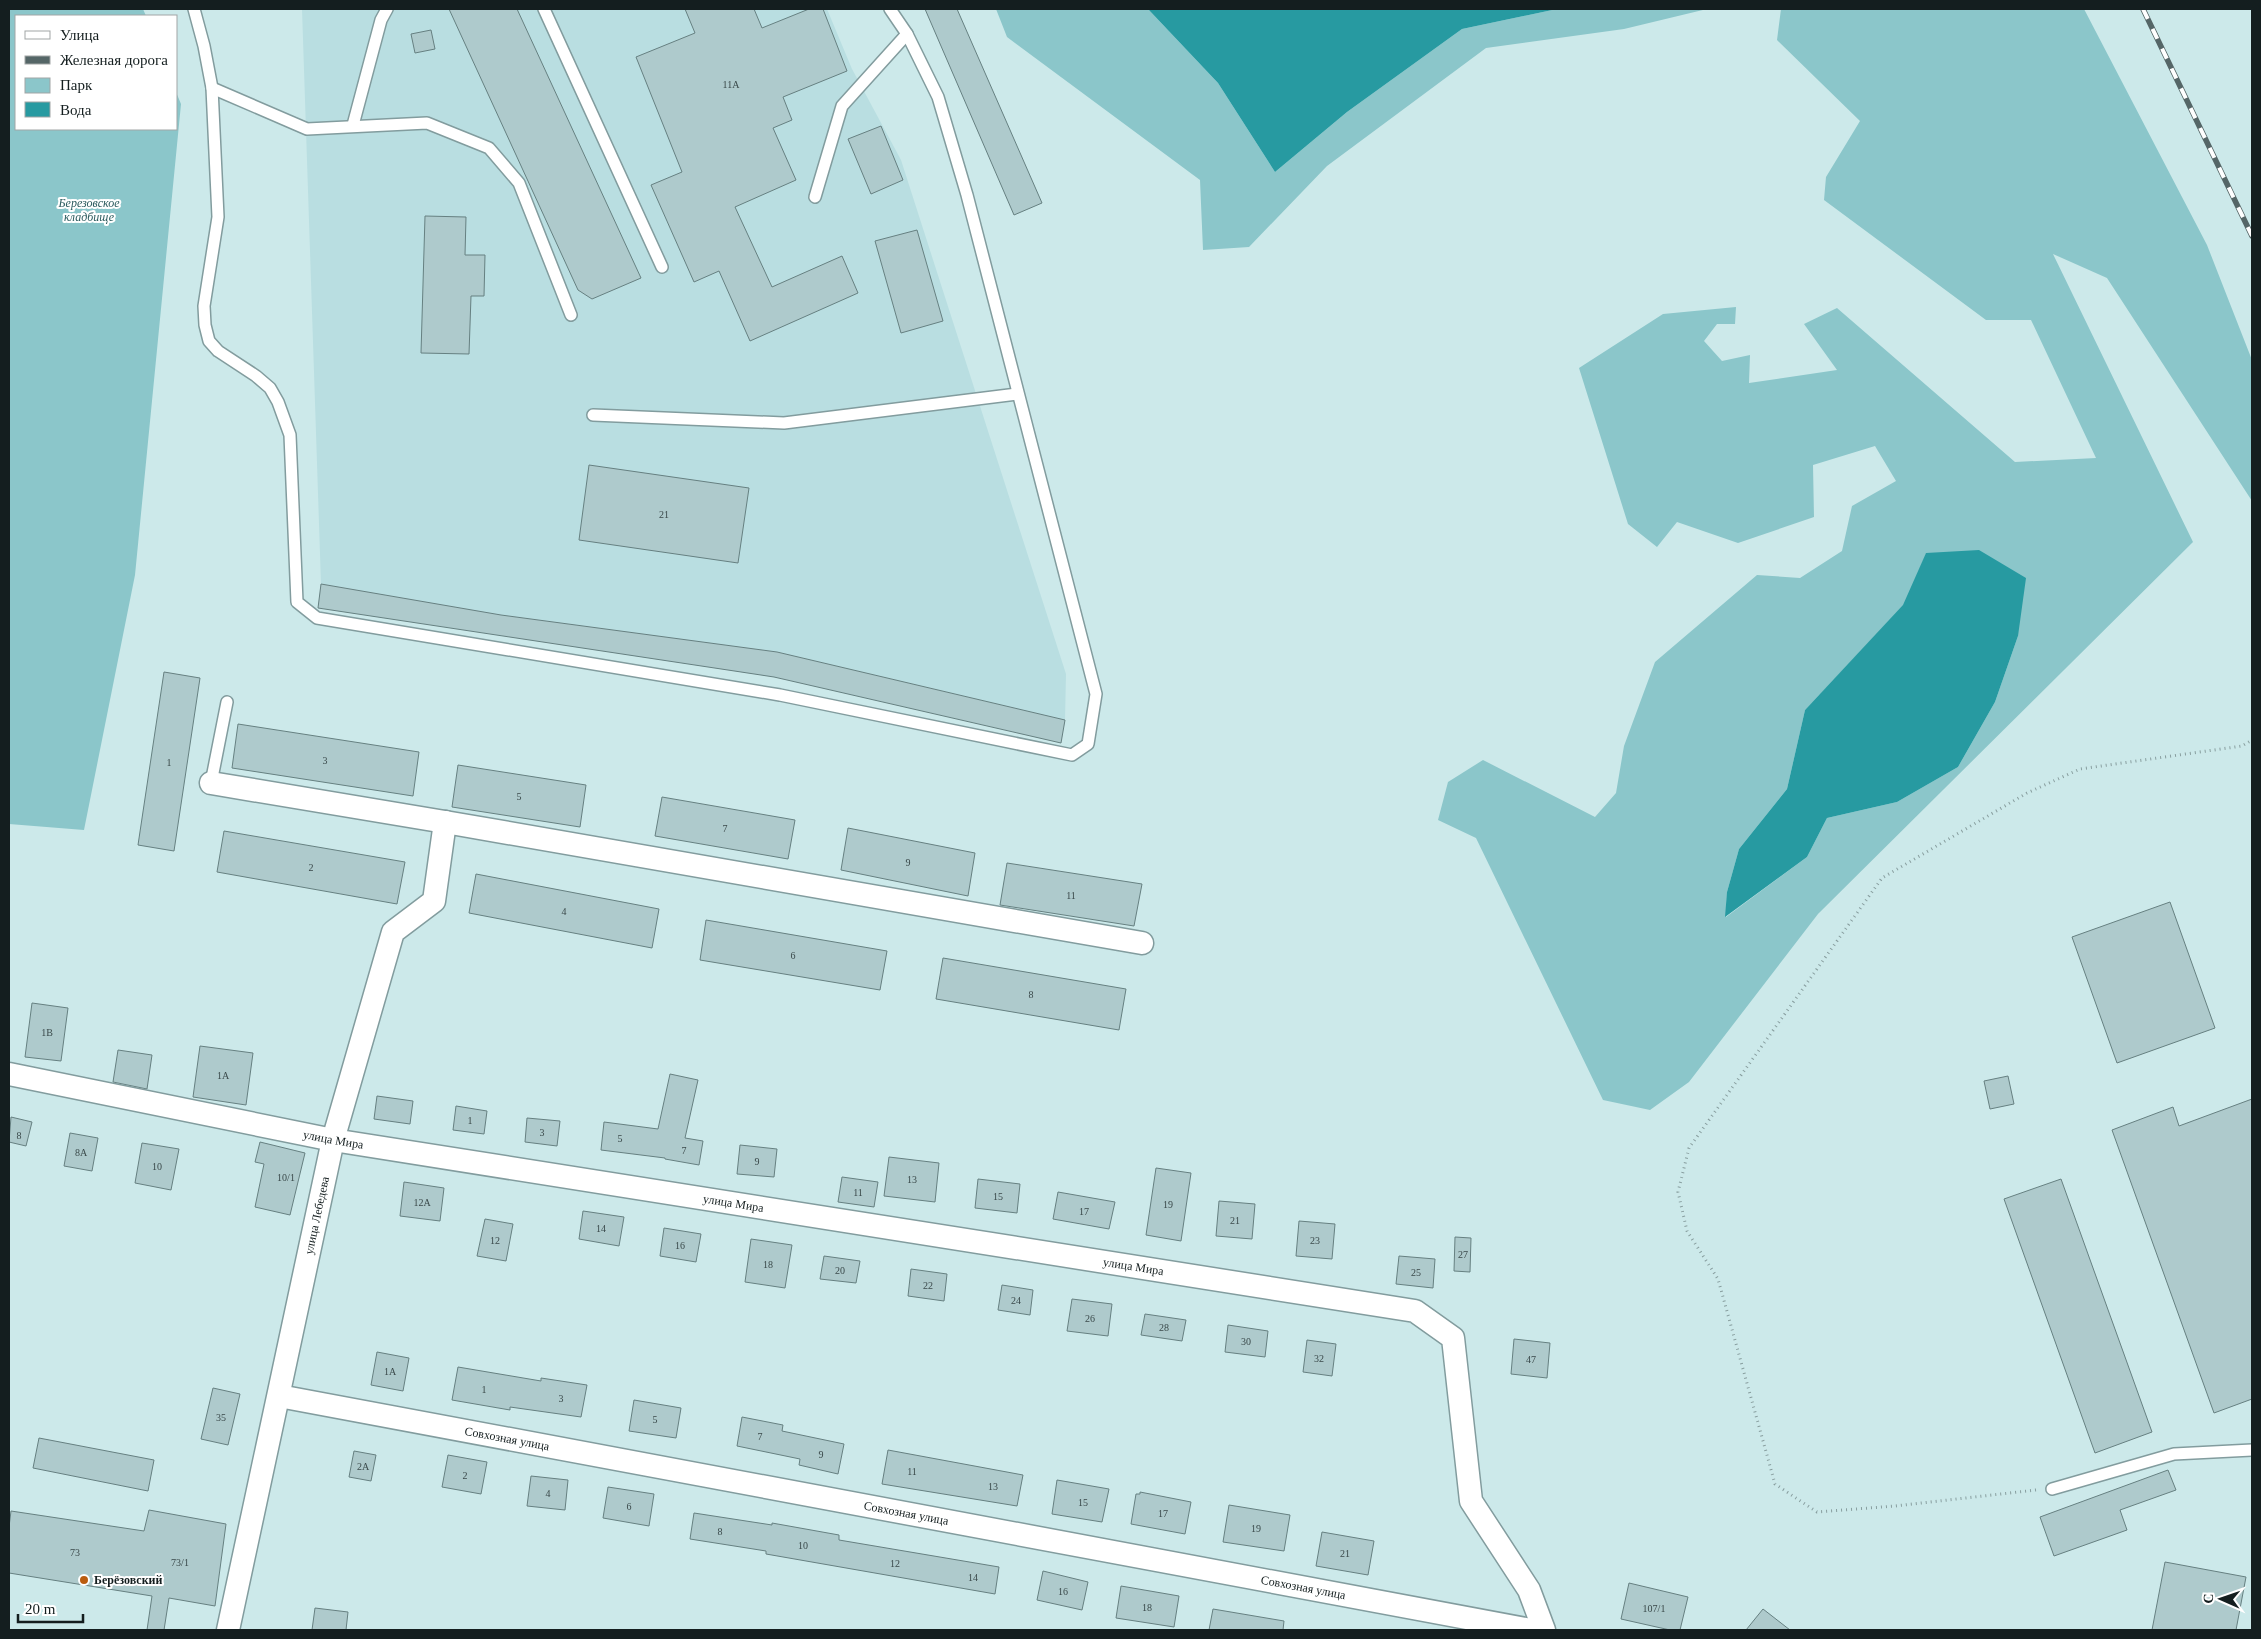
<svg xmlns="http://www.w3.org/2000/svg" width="2261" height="1639" font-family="'Times New Roman',serif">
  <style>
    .built { fill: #b9dee1 }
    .green { fill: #8bc6ca; fill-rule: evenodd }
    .water { fill: #279aa1 }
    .building { fill: #aecacc; stroke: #668081 }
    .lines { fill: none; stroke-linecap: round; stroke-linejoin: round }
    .service-casing { stroke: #829c9e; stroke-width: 14 }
    .minor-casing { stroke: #829c9e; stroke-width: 25 }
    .path { stroke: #889e9f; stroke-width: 3; stroke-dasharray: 1 4; stroke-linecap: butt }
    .service { stroke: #fff; stroke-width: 11 }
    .minor { stroke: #fff; stroke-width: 22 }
    .rail-casing { stroke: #556667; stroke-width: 5.5 }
    .rail { stroke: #fff; stroke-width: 4; stroke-dasharray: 11; stroke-linecap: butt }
    .poi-dot { fill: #ba5c0f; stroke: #fff; stroke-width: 2 }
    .labels { text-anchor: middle; stroke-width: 4; stroke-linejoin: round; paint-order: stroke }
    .number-label { font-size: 10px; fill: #3a494a }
    .park-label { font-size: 12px; font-style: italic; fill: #2c5b5e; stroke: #fff }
    .street-label { font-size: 12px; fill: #141e1f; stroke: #fff }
    .poi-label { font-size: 12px; font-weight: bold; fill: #141e1f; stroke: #fff; text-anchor: start }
  </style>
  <rect width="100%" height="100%" fill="#cce9ea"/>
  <path class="built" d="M 302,9 L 827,9 L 852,69 L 901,160 L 1066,674 L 1065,720 L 777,652 L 501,615 L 321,584 Z"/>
  <g class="green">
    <path d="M 9,9 L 143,9 L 146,16 L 16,16 L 16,129 L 176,129 L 176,92 L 181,104 L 135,575 L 84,830 L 9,824 Z"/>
    <path d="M 996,9 L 1148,9 L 1218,83 L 1275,172 L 1347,112 L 1462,29 L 1557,9 L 1707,9 L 1624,29 L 1486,48 L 1327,166 L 1249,247 L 1203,250 L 1200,180 L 1007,37 Z"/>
    <path d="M 1781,9 L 2084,9 L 2207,245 L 2252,360 L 2252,501 L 2107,278 L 2053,254 L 2193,542 L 1818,914 L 1689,1082 L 1650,1110 L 1603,1100 L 1476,838 L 1438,820 L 1448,782 L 1483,760 L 1595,817 L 1616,793 L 1624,746 L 1655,662 L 1757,575 L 1800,578 L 1842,551 L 1852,506 L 1896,481 L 1875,446 L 1813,465 L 1814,517 L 1738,543 L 1677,522 L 1657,547 L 1628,524 L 1579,368 L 1663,314 L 1736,307 L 1735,324 L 1717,324 L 1704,341 L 1722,361 L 1750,355 L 1749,383 L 1837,370 L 1804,324 L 1837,308 L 2015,462 L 2096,458 L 2031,320 L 1986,320 L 1824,200 L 1826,177 L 1860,121 L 1777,40 ZM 1926,554 L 2018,636 L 1995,702 L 1958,767 L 1897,802 L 1827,818 L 1807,857 L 1726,917 L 1727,892 L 1739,849 L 1787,789 L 1805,710 L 1904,605 Z"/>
  </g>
  <g class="water">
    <path d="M 1148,9 L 1557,9 L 1462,29 L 1347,112 L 1275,172 L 1218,83 Z"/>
    <path d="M 1979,550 L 2026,578 L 2018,636 L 1995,702 L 1958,767 L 1897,802 L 1827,818 L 1807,857 L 1725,917 L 1727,892 L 1739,849 L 1787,789 L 1805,710 L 1903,605 L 1926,553 Z"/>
  </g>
  <g class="building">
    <path d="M 449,9 L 517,9 L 641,278 L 592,299 L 578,290 Z"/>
    <path d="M 685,9 L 754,9 L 762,28 L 809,9 L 823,9 L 847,71 L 783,97 L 792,120 L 773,128 L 796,180 L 735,207 L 772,287 L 842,256 L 858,293 L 750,341 L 719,271 L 694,282 L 651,185 L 682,172 L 636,57 L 695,33 Z"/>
    <path d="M 925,9 L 957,9 L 1042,203 L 1014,215 Z"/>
    <path d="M 431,30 L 435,49 L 415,53 L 411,34 Z"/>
    <path d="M 881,126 L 903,180 L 871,194 L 848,139 Z"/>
    <path d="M 425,216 L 466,217 L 465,255 L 485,255 L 484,296 L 471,296 L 469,354 L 421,353 Z"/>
    <path d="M 917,230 L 943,321 L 901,333 L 875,241 Z"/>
    <path d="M 589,465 L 749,488 L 738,563 L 579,540 Z"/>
    <path d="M 321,584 L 501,615 L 777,652 L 1065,720 L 1061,743 L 774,677 L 318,608 Z"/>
    <path d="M 164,672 L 200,678 L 174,851 L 138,845 Z"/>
    <path d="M 238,724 L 419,752 L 413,796 L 232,768 Z"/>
    <path d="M 458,765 L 586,785 L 580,827 L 452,807 Z"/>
    <path d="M 662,797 L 795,820 L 788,859 L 655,836 Z"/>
    <path d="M 848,828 L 975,853 L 968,896 L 841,870 Z"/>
    <path d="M 224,831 L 405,862 L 397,904 L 217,872 Z"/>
    <path d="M 1007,863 L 1142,884 L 1134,926 L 1000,905 Z"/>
    <path d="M 476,874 L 659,909 L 652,948 L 469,913 Z"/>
    <path d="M 2170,902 L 2215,1028 L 2117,1063 L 2072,937 Z"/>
    <path d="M 706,920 L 887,951 L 880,990 L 700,960 Z"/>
    <path d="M 943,958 L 1126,989 L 1119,1030 L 936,999 Z"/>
    <path d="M 32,1003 L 68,1008 L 61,1061 L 25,1057 Z"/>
    <path d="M 200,1046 L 253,1053 L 246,1105 L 193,1097 Z"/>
    <path d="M 118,1050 L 152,1055 L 147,1089 L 113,1082 Z"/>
    <path d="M 670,1074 L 698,1080 L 685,1138 L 703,1141 L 699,1165 L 665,1159 L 665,1158 L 601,1150 L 604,1122 L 658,1129 Z"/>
    <path d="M 2008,1076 L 2014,1104 L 1990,1109 L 1984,1081 Z"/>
    <path d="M 377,1096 L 413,1101 L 410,1124 L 374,1119 Z"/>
    <path d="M 2252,1099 L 2252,1399 L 2214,1413 L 2112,1130 L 2173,1107 L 2179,1126 Z"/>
    <path d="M 456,1106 L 487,1111 L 484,1134 L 453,1130 Z"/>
    <path d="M 11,1117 L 32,1122 L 26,1146 L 9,1142 Z"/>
    <path d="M 527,1118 L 560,1121 L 557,1146 L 525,1142 Z"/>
    <path d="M 70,1133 L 98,1138 L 92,1171 L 64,1166 Z"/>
    <path d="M 260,1142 L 305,1153 L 290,1215 L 255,1207 L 264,1164 L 255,1162 Z"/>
    <path d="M 142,1143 L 179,1149 L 171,1190 L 135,1183 Z"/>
    <path d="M 740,1145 L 777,1149 L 774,1177 L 737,1174 Z"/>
    <path d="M 889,1157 L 939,1163 L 935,1202 L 884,1196 Z"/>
    <path d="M 1156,1168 L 1191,1173 L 1181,1241 L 1146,1235 Z"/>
    <path d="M 842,1177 L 878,1182 L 874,1207 L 838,1202 Z"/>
    <path d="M 978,1179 L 1020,1184 L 1017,1213 L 975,1208 Z"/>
    <path d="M 2061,1179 L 2152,1432 L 2095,1453 L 2004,1199 Z"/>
    <path d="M 404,1182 L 444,1188 L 440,1221 L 400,1216 Z"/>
    <path d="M 1058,1192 L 1115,1202 L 1109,1229 L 1053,1219 Z"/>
    <path d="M 1219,1201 L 1255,1204 L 1252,1239 L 1216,1236 Z"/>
    <path d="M 583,1211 L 624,1217 L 619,1246 L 579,1239 Z"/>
    <path d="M 485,1219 L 513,1224 L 506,1261 L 477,1256 Z"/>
    <path d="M 1299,1221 L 1335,1224 L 1332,1259 L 1296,1256 Z"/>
    <path d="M 664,1228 L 701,1234 L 696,1262 L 660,1256 Z"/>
    <path d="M 1455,1237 L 1471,1238 L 1470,1272 L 1454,1271 Z"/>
    <path d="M 751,1239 L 792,1245 L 785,1288 L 745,1282 Z"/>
    <path d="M 824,1256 L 860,1261 L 856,1283 L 820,1279 Z"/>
    <path d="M 1399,1256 L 1435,1259 L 1433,1288 L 1396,1284 Z"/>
    <path d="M 911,1269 L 947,1274 L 944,1301 L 908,1296 Z"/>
    <path d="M 1002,1285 L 1033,1290 L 1030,1315 L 998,1310 Z"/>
    <path d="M 1072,1299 L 1112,1304 L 1108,1336 L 1067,1331 Z"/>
    <path d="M 1145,1314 L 1186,1320 L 1182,1341 L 1141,1335 Z"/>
    <path d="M 1228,1325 L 1268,1331 L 1265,1357 L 1225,1352 Z"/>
    <path d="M 1514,1339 L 1550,1343 L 1547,1378 L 1511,1374 Z"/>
    <path d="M 1307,1340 L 1336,1344 L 1332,1376 L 1303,1372 Z"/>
    <path d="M 377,1352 L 409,1358 L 403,1391 L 371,1385 Z"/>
    <path d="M 458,1367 L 541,1381 L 541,1378 L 587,1385 L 581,1417 L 510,1407 L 510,1410 L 452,1400 Z"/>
    <path d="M 213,1388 L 240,1394 L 228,1445 L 201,1439 Z"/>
    <path d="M 634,1400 L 681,1408 L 676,1438 L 629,1431 Z"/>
    <path d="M 742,1417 L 783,1425 L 782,1431 L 844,1444 L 838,1474 L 799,1465 L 800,1459 L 737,1446 Z"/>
    <path d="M 39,1438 L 154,1460 L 148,1491 L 33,1468 Z"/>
    <path d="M 888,1450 L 1023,1475 L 1017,1506 L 882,1484 Z"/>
    <path d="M 354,1451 L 376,1455 L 371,1481 L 349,1477 Z"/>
    <path d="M 448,1455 L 487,1462 L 481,1494 L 442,1487 Z"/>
    <path d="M 2168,1470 L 2176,1490 L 2120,1510 L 2127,1530 L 2054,1556 L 2040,1517 Z"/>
    <path d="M 531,1476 L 568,1480 L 565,1510 L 527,1506 Z"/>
    <path d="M 1057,1480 L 1109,1489 L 1102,1522 L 1052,1514 Z"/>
    <path d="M 608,1487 L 654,1494 L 649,1526 L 603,1518 Z"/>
    <path d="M 1140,1492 L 1191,1502 L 1185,1534 L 1131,1524 L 1136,1494 L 1140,1494 Z"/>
    <path d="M 1229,1505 L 1290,1515 L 1284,1551 L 1223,1542 Z"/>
    <path d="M 149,1510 L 226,1524 L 215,1606 L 169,1598 L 164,1630 L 147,1630 L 152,1596 L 9,1573 L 9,1527 L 11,1511 L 144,1531 Z"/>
    <path d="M 694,1513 L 772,1525 L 772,1523 L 839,1535 L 839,1540 L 999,1567 L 995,1594 L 766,1554 L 766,1551 L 690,1539 Z"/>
    <path d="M 1322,1532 L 1374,1541 L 1368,1575 L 1316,1566 Z"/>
    <path d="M 2165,1562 L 2246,1577 L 2236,1630 L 2152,1630 Z"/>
    <path d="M 1043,1571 L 1088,1582 L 1082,1610 L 1037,1600 Z"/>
    <path d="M 1629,1583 L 1688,1597 L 1680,1630 L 1670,1630 L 1621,1619 Z"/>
    <path d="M 1121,1586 L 1179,1596 L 1174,1627 L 1116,1618 Z"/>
    <path d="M 315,1608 L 348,1612 L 346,1630 L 312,1630 Z"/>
    <path d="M 1213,1609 L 1284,1621 L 1283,1630 L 1209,1630 Z"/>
    <path d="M 1763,1609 L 1790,1630 L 1746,1630 Z"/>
  </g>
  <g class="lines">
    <defs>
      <g id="service">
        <path d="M 194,9 L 204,46 L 212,88 L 218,217 L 204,306 L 205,325 L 209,341 L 218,351 L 256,376 L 270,388 L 278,402 L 290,435 L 297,602 L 317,618 L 780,695 L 1072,755 L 1088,744 L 1096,694 L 967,195 L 938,97 L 907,34 L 890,9"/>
        <path d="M 544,9 L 662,267"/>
        <path d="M 212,88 L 307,129 L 427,123 L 489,148 L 519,183 L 571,315"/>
        <path d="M 353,125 L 381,20 L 387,9"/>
        <path d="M 815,197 L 842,106 L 907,34"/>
        <path d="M 593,415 L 784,423 L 1017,394"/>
        <path d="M 211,783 L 227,702"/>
        <path d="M 2052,1489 L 2174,1454 L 2252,1450"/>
      </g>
      <g id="minor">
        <path d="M 211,783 L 445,822 L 1142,943"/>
        <path id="s1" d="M 9,1074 L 333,1140 L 1415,1311 L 1453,1338 L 1471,1501 L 1529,1590 L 1544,1630"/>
        <path id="s2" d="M 279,1396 L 1531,1630"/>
        <path id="s3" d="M 228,1630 L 333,1140 L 393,932 L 434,901 L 445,822"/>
      </g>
    </defs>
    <use href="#service" class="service-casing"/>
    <use href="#minor" class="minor-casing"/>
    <path class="path" d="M 2036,1490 L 1895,1506 L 1817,1512 L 1775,1484 L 1718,1279 L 1687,1231 L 1678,1192 L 1689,1148 L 1882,878 L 2027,793 L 2080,769 L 2242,746 L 2252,740"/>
    <use href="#service" class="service"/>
    <use href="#minor" class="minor"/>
    <defs>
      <path id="rail" d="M 2143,9 L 2252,236"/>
    </defs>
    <use href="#rail" class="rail-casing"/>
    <use href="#rail" class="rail"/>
  </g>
  <circle class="poi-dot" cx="84" cy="1580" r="5"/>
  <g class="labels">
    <g class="number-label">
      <text x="731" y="88">11А</text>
      <text x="664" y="518">21</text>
      <text x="325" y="764">3</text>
      <text x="169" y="766">1</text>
      <text x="519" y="800">5</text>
      <text x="725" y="832">7</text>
      <text x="908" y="866">9</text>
      <text x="311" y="871">2</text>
      <text x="1071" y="899">11</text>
      <text x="564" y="915">4</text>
      <text x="793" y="959">6</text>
      <text x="1031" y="998">8</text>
      <text x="47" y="1036">1В</text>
      <text x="223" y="1079">1А</text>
      <text x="470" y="1124">1</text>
      <text x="542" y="1136">3</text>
      <text x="19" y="1139">8</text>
      <text x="620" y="1142">5</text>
      <text x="684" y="1154">7</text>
      <text x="81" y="1156">8А</text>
      <text x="757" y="1165">9</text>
      <text x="157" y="1170">10</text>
      <text x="286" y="1181">10/1</text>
      <text x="912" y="1183">13</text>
      <text x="858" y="1196">11</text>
      <text x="998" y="1200">15</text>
      <text x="422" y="1206">12А</text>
      <text x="1168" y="1208">19</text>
      <text x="1084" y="1215">17</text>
      <text x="1235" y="1224">21</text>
      <text x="601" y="1232">14</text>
      <text x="495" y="1244">12</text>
      <text x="1315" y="1244">23</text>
      <text x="680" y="1249">16</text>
      <text x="1463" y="1258">27</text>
      <text x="768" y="1268">18</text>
      <text x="840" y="1274">20</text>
      <text x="1416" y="1276">25</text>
      <text x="928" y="1289">22</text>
      <text x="1016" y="1304">24</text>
      <text x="1090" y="1322">26</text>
      <text x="1164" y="1331">28</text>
      <text x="1246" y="1345">30</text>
      <text x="1319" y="1362">32</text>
      <text x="1531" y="1363">47</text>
      <text x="390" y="1375">1А</text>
      <text x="484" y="1393">1</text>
      <text x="561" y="1402">3</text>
      <text x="221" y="1421">35</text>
      <text x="655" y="1423">5</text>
      <text x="760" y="1440">7</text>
      <text x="821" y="1458">9</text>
      <text x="363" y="1470">2А</text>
      <text x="912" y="1475">11</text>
      <text x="465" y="1479">2</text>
      <text x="993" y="1490">13</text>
      <text x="548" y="1497">4</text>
      <text x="1083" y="1506">15</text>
      <text x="629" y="1510">6</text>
      <text x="1163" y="1517">17</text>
      <text x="1256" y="1532">19</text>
      <text x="720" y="1535">8</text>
      <text x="803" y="1549">10</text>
      <text x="75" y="1556">73</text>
      <text x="1345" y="1557">21</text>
      <text x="180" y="1566">73/1</text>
      <text x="895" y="1567">12</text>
      <text x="973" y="1581">14</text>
      <text x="1063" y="1595">16</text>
      <text x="1147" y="1611">18</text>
      <text x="1654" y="1612">107/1</text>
    </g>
    <g class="park-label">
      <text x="89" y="207">Березовское<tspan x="89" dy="14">кладбище</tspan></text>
    </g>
    <g class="street-label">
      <text dy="4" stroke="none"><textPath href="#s1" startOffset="331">улица Мира</textPath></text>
      <text dy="4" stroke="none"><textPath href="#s1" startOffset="736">улица Мира</textPath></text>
      <text dy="4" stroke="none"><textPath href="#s3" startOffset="424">улица Лебедева</textPath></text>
      <text dy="4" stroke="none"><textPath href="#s1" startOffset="1141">улица Мира</textPath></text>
      <text dy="4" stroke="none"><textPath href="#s2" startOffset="232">Совхозная улица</textPath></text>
      <text dy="4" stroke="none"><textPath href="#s2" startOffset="638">Совхозная улица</textPath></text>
      <text dy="4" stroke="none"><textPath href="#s2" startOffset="1042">Совхозная улица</textPath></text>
    </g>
    <g class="poi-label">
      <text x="94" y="1584">Берёзовский</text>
    </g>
  </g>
  <rect width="2261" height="1639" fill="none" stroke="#141e1f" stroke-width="20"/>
  <rect x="15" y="15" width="162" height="115" fill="#ffffff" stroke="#a1a5a5"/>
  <rect x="25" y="31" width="25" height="8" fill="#ffffff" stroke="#a1a5a5"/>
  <text x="60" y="40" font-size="15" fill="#141e1f">Улица</text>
  <rect x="25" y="56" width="25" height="8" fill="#556667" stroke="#a1a5a5"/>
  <text x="60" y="65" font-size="15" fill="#141e1f">Железная дорога</text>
  <rect x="25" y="78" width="25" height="15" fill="#8bc6ca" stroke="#a1a5a5"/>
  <text x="60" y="90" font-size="15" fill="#141e1f">Парк</text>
  <rect x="25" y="102" width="25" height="15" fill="#279aa1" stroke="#a1a5a5"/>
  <text x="60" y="115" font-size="15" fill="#141e1f">Вода</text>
  <g transform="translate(2221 1599) rotate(272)" stroke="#ffffff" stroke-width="4" paint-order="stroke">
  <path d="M0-4L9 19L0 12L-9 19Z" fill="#141e1f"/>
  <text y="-8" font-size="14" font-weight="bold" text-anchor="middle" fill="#141e1f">С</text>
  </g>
  <path d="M18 1614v8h65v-8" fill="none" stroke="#141e1f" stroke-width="2.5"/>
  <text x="25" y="1614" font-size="15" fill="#141e1f" stroke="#ffffff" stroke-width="4" paint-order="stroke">20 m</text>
</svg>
